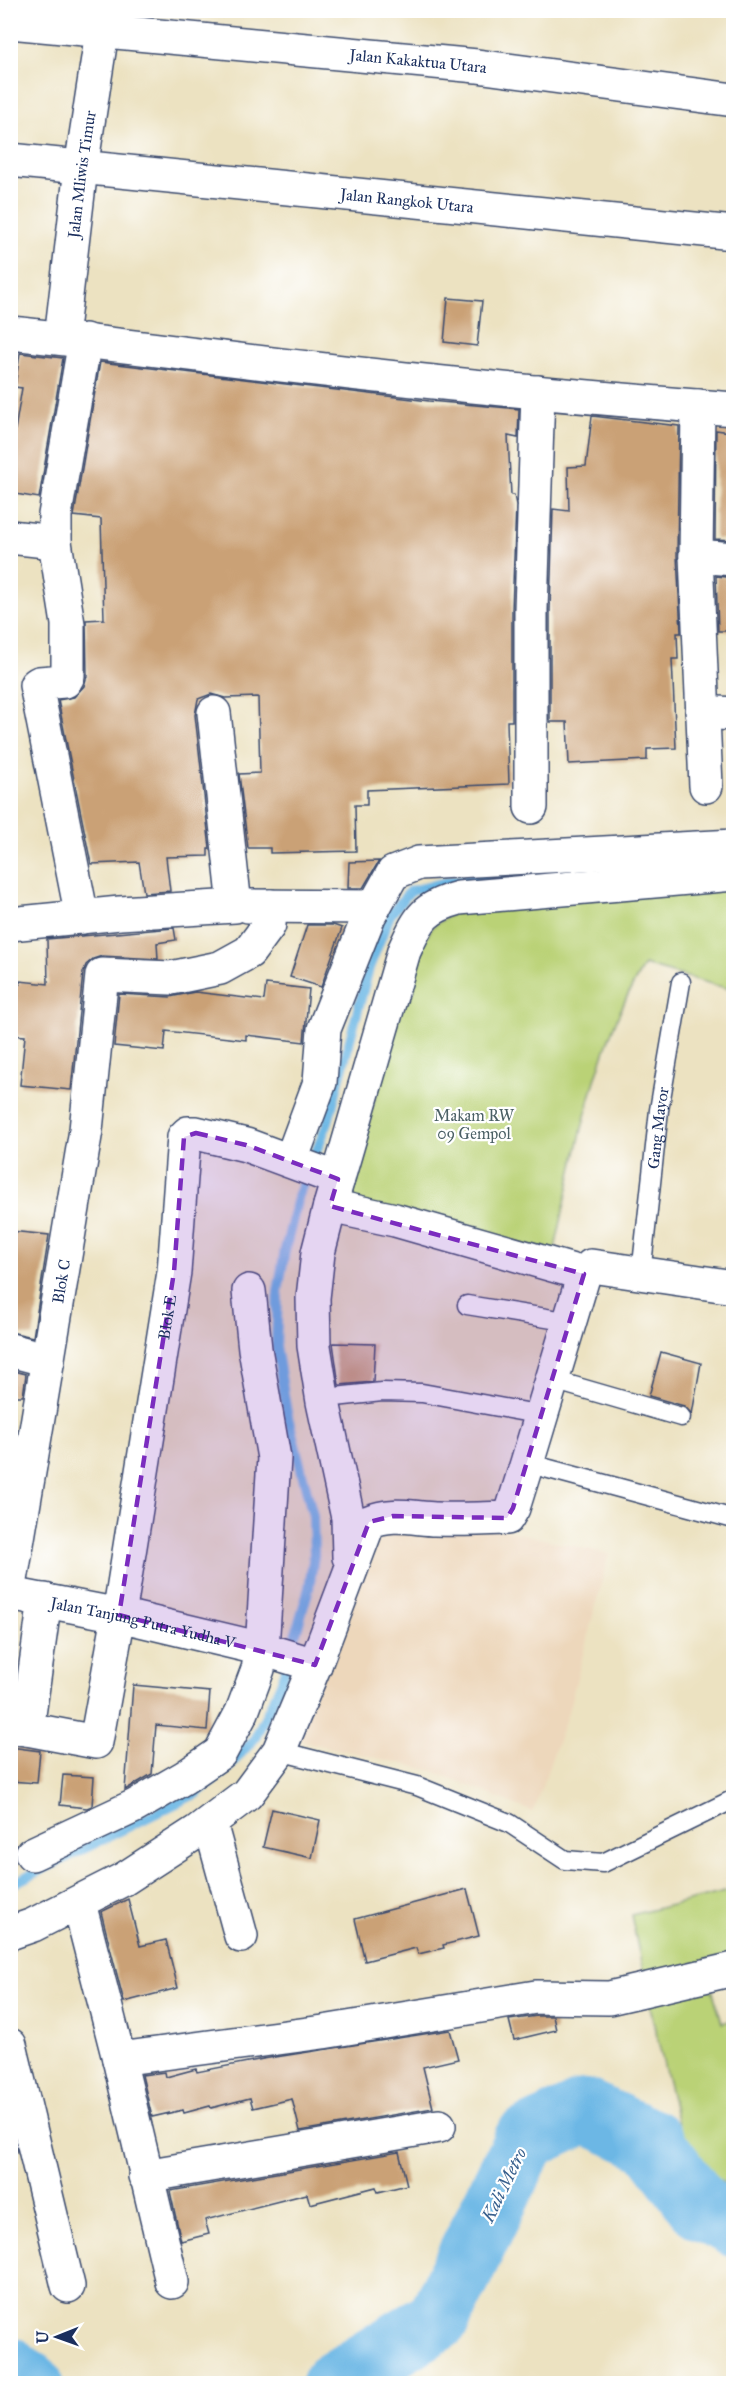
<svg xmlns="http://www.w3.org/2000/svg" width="744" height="2394" font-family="'IM FELL Great Primer',serif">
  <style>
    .built { fill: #edd7bb }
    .green { fill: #bad276; stroke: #6a806a; stroke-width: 1.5 }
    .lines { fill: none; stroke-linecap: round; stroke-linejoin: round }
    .stream { stroke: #6cb7e5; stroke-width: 10 }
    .river { stroke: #6cb7e5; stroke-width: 64 }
    .building { fill: #caa176 }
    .lane-casing { stroke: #3a4a6d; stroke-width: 21 }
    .street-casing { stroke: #3a4a6d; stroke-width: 36 }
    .lane { stroke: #fff; stroke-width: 18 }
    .street { stroke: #fff; stroke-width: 33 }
    .marked { fill: #7b2cbf; fill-opacity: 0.2; stroke: #7b2cbf; stroke-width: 4.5; stroke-dasharray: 12 8; stroke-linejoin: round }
    .labels { text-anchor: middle; stroke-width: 4.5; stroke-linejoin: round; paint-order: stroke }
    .street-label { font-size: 16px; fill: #1b2f5e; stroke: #fff }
    .park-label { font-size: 16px; fill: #4b6065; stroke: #fff }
    .water-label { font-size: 18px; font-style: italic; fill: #375f8d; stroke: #fff }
  </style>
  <rect width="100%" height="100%" fill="#fff"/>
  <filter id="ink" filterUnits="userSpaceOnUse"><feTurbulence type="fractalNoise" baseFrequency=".0167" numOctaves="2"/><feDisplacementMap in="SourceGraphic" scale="12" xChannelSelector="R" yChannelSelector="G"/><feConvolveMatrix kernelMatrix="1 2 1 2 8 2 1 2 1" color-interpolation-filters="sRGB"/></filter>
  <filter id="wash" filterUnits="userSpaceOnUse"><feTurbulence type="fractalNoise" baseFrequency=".008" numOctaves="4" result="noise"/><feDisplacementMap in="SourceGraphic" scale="24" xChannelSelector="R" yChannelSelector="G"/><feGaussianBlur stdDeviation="1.35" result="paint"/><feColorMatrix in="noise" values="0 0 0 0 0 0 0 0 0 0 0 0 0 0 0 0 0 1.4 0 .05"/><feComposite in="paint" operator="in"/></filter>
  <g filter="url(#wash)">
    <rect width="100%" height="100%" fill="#ece2c1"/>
    <path class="built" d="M 378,1526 L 505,1530 L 609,1554 L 568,1712 L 533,1812 L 430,1770 L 298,1740 Z"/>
    <g class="green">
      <path d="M 733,884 L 733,990 L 644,965 C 592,1052 575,1160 553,1258 L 346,1200 L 412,968 L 432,927 L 453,913 Z"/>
      <path d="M 733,1890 L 733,1954 L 644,1976 L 631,1915 Z"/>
      <path d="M 711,1985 L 722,2023 L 733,2020 L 733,2186 L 705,2176 L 679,2128 L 648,1999 Z"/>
    </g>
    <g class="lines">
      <path class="stream" d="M 10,1885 L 197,1793 L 229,1767 L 255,1738 L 281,1684 L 309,1588 L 314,1555 L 313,1516 L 287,1413 L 276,1346 L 278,1292 L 285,1250 L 299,1194 L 328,1122 L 369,968 L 390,915 L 410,891 L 450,881 L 521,874"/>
      <g class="river">
        <path d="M 10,2369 L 31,2384"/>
        <path d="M 333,2384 L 438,2319 L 526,2139 L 585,2111 L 651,2141 L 700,2207 L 734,2225"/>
      </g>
    </g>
    <g id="blocks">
      <g class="building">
        <path d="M 448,298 L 482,301 L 477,346 L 444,342 Z"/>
        <path d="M 20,353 L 63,358 L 39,498 L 10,493 L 10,460 L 22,388 L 15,387 Z"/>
        <path d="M 100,362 L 429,401 L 519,409 L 518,438 L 508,436 L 511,495 L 514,495 L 516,505 L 512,610 L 512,721 L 507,721 L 509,784 L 367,790 L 367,805 L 355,805 L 356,851 L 270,853 L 270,848 L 248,848 L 239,774 L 260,773 L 258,697 L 225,698 L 211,694 L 198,699 L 195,715 L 210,849 L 208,849 L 208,856 L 166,857 L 170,891 L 144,893 L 139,862 L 91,864 L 58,700 L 74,697 L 84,686 L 87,676 L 86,620 L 104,619 L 101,519 L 74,516 Z"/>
        <path d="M 592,416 L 679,426 L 677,556 L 681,633 L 677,633 L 678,659 L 672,659 L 676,748 L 647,749 L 647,760 L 569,764 L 567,722 L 550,722 L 550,610 L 553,509 L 569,511 L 568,467 L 586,466 Z"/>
        <path d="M 716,430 L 730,432 L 729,468 L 734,468 L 734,540 L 715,539 Z"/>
        <path d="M 716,576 L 734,578 L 734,631 L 718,631 Z"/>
        <path d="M 379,861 L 363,888 L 348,888 L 349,862 Z"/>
        <path d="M 307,925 L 333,925 L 342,928 L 321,987 L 290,977 Z"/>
        <path d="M 174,928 L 176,940 L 157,943 L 158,959 L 102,956 L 93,959 L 86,965 L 83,973 L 71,1090 L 20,1085 L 25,1036 L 11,1035 L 16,984 L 20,984 L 20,981 L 48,984 L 47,939 Z"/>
        <path d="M 266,984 L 309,989 L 304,1042 L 246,1035 L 246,1040 L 166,1031 L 164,1051 L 114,1046 L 119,994 L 170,997 L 195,992 L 264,1000 Z"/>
        <path d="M 10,1231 L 49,1235 L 33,1337 L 10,1332 Z"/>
        <path d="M 333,1343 L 375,1344 L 373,1382 L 339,1385 Z"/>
        <path d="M 661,1352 L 701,1363 L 692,1414 L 684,1406 L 649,1396 Z"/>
        <path d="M 10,1370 L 26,1374 L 23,1396 L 10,1396 Z"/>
        <path d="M 133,1685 L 210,1692 L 207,1730 L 156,1725 L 152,1774 L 125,1790 Z"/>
        <path d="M 10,1747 L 40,1751 L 37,1783 L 10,1781 Z"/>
        <path d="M 63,1775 L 94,1777 L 92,1806 L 87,1808 L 60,1805 Z"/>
        <path d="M 272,1809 L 320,1820 L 312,1858 L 263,1847 Z"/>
        <path d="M 467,1889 L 479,1936 L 443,1945 L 444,1948 L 418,1954 L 416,1948 L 365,1961 L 355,1919 Z"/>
        <path d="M 128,1899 L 140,1946 L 166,1940 L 178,1988 L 124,2002 L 101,1912 Z"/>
        <path d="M 537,2016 L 553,2016 L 556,2030 L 514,2040 L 509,2020 Z"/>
        <path d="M 450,2030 L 458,2059 L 423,2067 L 433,2108 L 300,2131 L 292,2099 L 253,2108 L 250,2098 L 211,2108 L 210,2106 L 184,2113 L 183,2110 L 152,2117 L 142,2075 L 165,2072 L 166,2077 L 196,2069 L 197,2072 L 263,2059 Z"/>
        <path d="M 399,2152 L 407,2185 L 378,2192 L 376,2187 L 310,2204 L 307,2194 L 205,2220 L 209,2234 L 181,2241 L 170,2191 Z"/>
      </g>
    </g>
  </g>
  <g filter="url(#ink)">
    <use href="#blocks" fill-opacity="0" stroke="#3a4a6d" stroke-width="1.5"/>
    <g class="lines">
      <defs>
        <g id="lane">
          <path id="s1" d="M 641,1274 L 659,1110 L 681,982"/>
          <path d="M 467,1305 L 571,1322"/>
          <path d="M 553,1380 L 681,1417"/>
          <path d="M 335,1397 L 382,1392 L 422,1393 L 542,1415"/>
          <path d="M 527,1463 L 734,1519"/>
          <path d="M 279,1751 L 417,1786 L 509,1823 L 565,1860 L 603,1863 L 734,1799"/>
        </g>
        <g id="street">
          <path id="s2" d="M 10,22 L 477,66 L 734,100"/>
          <path id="s3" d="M 10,160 L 734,233"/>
          <path d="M 10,333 C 110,343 209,357 308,368 C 450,385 592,398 734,409"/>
          <path id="s4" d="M 61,338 L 81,168 L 102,32 L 103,10"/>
          <path d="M 698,406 L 696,556 L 706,786"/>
          <path d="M 10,537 L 55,542"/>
          <path d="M 696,556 L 734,559"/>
          <path d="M 702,712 L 734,714"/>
          <path d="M 531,807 L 531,610 L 538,392"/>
          <path d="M 248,906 L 374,907"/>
          <path d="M 82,917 L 36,685 L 39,683 L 65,681 L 68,676 L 68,624 L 55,542 L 55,515 L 85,340"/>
          <path d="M 10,924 L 120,913 L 235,906 L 214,713"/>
          <path d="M 291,1160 L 320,1082 L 324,1029 L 369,916 L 393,873 L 419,863 L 734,846"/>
          <path d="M 330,1206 L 395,1220 L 584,1274"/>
          <path d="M 10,1350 L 48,1360"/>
          <path d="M 349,1557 L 348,1518 L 323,1402 L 314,1346 L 313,1298 L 318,1253 L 330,1206 L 404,951 C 419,919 422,908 459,898 L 734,874"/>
          <path id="s5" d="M 10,1586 L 86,1130 L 102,975 L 171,978 L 220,968 L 249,952 L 269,925 L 270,906"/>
          <path id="s6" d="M 10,1594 L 119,1615 L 262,1649 L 315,1665"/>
          <path d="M 10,1727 L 27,1729 L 45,1600"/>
          <path id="s7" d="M 27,1729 L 96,1742 L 119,1615 L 174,1272 L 184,1137 L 188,1133 L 196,1133 L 246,1145 L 338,1179"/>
          <path d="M 210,1823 L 241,1936"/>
          <path d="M 32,1854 L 135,1806 L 185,1777 L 220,1753 L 242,1712 L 258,1669 L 262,1649 L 274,1458 L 255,1349 L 249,1291"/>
          <path d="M 79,1903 L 119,2059 L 172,2282"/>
          <path d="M 10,1933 L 33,1925 L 124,1879 L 198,1831 L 247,1794 L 279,1751 L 315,1665 L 369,1522 C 390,1512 413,1518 435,1519 C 459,1520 483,1519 507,1518 L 513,1508 L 527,1463 L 584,1274 L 591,1266 L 734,1287"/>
          <path d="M 10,2045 L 68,2286"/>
          <path d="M 119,2059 L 323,2032 L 536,1997 L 609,1998 L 734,1969"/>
          <path d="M 145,2176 L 439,2126"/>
        </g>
      </defs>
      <use href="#lane" class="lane-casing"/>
      <use href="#street" class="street-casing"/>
      <use href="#lane" class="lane"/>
      <use href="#street" class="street"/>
    </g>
  </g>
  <path class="marked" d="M 196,1133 L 246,1145 L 338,1179 L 330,1206 L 584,1274 L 513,1508 L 507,1518 L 393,1516 L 369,1522 L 315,1665 L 119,1615 L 174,1272 L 184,1137 Z"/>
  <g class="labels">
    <g class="street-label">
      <text dy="6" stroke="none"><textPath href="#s2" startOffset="410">Jalan Kakaktua Utara</textPath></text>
      <text dy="6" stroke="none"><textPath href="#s4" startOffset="165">Jalan Mliwis Timur</textPath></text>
      <text dy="6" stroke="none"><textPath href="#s3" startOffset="399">Jalan Rangkok Utara</textPath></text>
      <text dy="6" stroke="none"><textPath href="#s1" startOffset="147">Gang Mayor</textPath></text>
      <text dy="6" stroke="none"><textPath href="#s5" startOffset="309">Blok C</textPath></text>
      <text dy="6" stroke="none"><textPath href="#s7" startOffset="501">Blok E</textPath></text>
      <text dy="6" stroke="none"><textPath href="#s6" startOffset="136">Jalan Tanjung Putra Yudha V</textPath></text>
    </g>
    <g class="park-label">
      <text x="474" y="1121">Makam RW<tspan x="474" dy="18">09 Gempol</tspan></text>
    </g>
    <g class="water-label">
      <text transform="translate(504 2185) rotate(-64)" y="6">Kali Metro</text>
    </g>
  </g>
  <rect width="744" height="2394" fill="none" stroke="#fff" stroke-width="36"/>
  <g transform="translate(57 2337) rotate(269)" stroke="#ffffff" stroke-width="4.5" paint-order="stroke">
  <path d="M0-4.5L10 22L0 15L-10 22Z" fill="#1b2f5e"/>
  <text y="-9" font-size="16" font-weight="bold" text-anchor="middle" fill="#1b2f5e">U</text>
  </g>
</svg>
